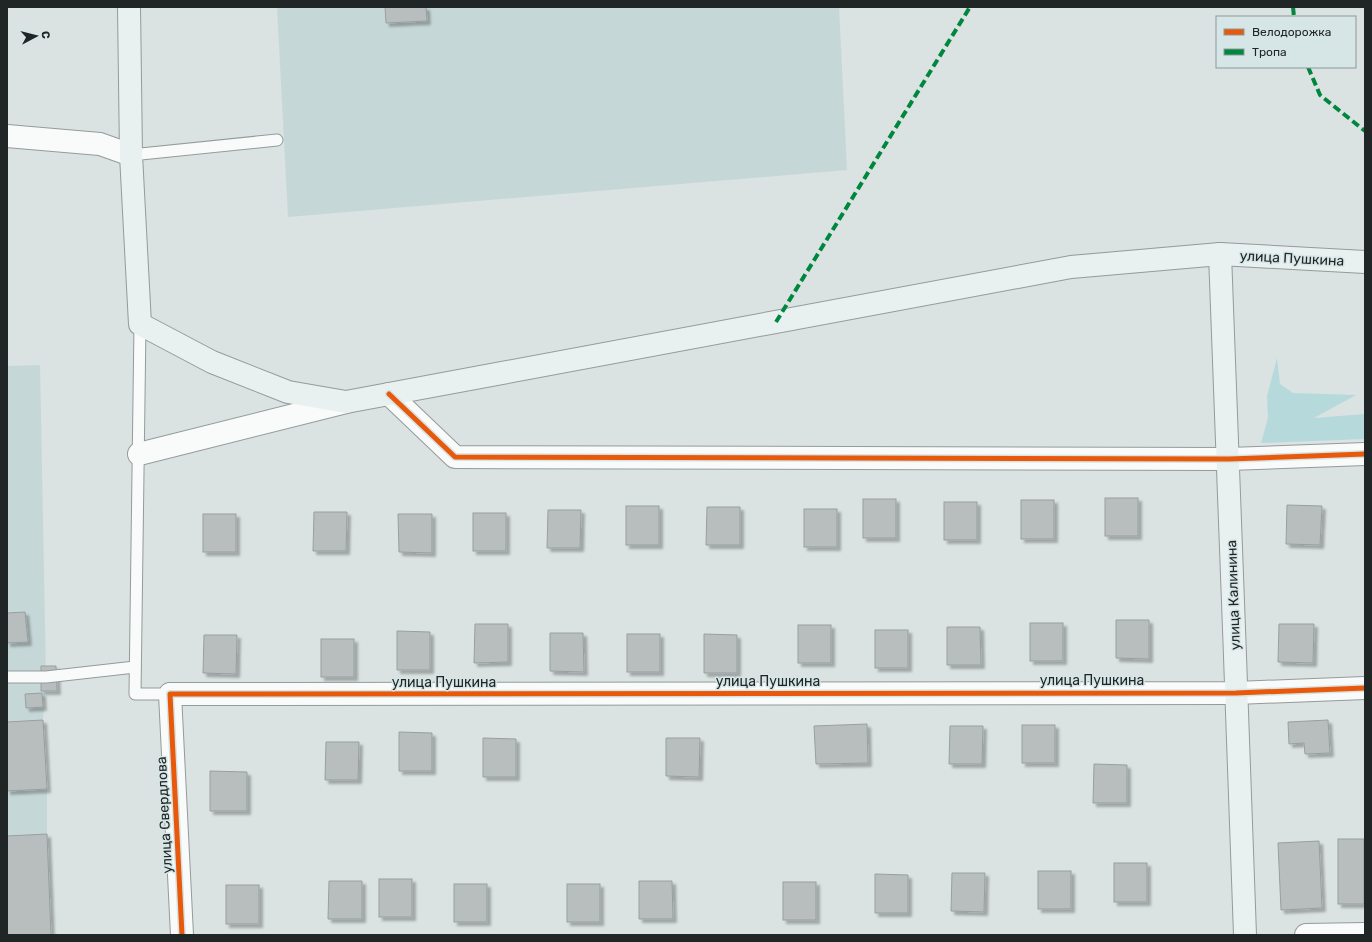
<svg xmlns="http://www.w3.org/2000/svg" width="1372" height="942" font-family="Rubik,sans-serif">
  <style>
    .built { fill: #c6d7d8 }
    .green { fill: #b6dadc }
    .building { fill: #b8bebe; stroke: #999e9e; filter: url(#shadow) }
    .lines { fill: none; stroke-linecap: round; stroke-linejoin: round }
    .service-casing { stroke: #959a9a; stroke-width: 13 }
    .minor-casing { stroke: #959a9a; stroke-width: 24 }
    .secondary-casing { stroke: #959a9a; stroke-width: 24 }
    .service { stroke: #f9fbfb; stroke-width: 11 }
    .minor { stroke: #f9fbfb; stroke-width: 22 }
    .secondary { stroke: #e9f0f0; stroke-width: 22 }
    .quiet { stroke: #00873e; stroke-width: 4; stroke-dasharray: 8 4; stroke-linecap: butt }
    .cycleway-casing { stroke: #d6e5e5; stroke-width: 8 }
    .cycleway { stroke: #e8590c; stroke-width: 5 }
    .labels { text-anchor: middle; stroke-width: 3; stroke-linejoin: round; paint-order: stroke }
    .street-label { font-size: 14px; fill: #202526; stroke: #d6e5e5 }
  </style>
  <defs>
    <filter id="shadow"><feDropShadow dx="3.5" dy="3.5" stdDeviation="1" flood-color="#0004"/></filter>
  </defs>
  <rect width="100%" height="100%" fill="#dae2e2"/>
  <g class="built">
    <path d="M 277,7 L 839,7 L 847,170 L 288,217 Z"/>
    <path d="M 40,365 L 46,677 L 43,720 L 47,789 L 47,834 L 51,935 L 7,935 L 7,366 Z"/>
  </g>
  <path class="green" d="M 1277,358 L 1280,384 L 1293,393 L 1356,395 L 1314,418 L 1365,414 L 1365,439 L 1261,443 L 1268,418 L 1267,396 Z"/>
  <g class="building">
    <path d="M 385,7 L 426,7 L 427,21 L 386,23 Z"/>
    <rect x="1105" y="498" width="33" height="38"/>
    <rect x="863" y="499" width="33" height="39"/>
    <rect x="1021" y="500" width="33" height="39"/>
    <rect x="944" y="502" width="33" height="38"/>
    <path d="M 1287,505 L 1322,506 L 1320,545 L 1286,544 Z"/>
    <rect x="626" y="506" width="33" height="39"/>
    <path d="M 707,507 L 740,507 L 740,545 L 706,545 Z"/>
    <rect x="804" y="509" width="33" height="38"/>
    <path d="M 548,510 L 581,510 L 580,548 L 547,548 Z"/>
    <path d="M 314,512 L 347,512 L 346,551 L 313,551 Z"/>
    <rect x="473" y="513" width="33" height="38"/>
    <rect x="203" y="514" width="33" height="38"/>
    <path d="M 398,514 L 432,514 L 432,553 L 399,552 Z"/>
    <path d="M 25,612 L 28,642 L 7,643 L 7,613 Z"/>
    <path d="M 1116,620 L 1149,620 L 1149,659 L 1116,658 Z"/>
    <rect x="1030" y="623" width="33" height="38"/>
    <path d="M 475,624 L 508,624 L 508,662 L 474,663 Z"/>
    <path d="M 1279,624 L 1314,624 L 1313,663 L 1278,662 Z"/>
    <rect x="798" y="625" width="33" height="38"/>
    <path d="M 947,627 L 980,627 L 981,665 L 947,665 Z"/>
    <rect x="875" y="630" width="33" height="38"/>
    <path d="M 397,631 L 430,632 L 430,670 L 397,670 Z"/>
    <path d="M 550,633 L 583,633 L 584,672 L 550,671 Z"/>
    <rect x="627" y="634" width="33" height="38"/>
    <path d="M 704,634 L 737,635 L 737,673 L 704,673 Z"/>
    <path d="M 204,635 L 237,635 L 236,674 L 203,673 Z"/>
    <rect x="321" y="639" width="33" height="38"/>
    <path d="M 41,666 L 56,666 L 57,691 L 41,691 Z"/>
    <path d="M 42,693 L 43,707 L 26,708 L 25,694 Z"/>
    <path d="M 43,720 L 47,789 L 7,791 L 7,722 Z"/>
    <path d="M 1328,720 L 1330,753 L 1305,754 L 1304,743 L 1289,744 L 1288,722 Z"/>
    <path d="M 867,724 L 868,763 L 816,764 L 814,726 Z"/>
    <rect x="1022" y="725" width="33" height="38"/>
    <path d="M 950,726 L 983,726 L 982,764 L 949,764 Z"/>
    <path d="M 399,732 L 432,733 L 432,771 L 399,771 Z"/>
    <path d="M 483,738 L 516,739 L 516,777 L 483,777 Z"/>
    <path d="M 666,738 L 700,738 L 699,777 L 666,776 Z"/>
    <path d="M 326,742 L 359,742 L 358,780 L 325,780 Z"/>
    <path d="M 1094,764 L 1127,765 L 1127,803 L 1093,803 Z"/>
    <path d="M 210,771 L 247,772 L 247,811 L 210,811 Z"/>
    <path d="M 47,834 L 51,935 L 7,935 L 7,836 Z"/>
    <rect x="1338" y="839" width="26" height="65"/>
    <path d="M 1319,841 L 1322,908 L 1281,910 L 1278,843 Z"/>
    <rect x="1114" y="863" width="33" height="39"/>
    <rect x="1038" y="871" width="33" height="38"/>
    <path d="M 952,873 L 985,873 L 984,912 L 951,911 Z"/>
    <path d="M 875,874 L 908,875 L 908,913 L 875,913 Z"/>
    <rect x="379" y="879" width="33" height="38"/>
    <path d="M 329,881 L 362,881 L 362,919 L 328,919 Z"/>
    <path d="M 639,881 L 672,881 L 673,919 L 639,919 Z"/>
    <rect x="783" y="882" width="33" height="38"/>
    <rect x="454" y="884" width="33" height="38"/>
    <rect x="567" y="884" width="33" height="38"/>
    <rect x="226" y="885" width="33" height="39"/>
  </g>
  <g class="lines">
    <defs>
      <g id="service">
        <path d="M 131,155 L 277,140"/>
        <path d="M 140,324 L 135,694 L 170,694"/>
        <path d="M 7,677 L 46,677 L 135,667"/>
      </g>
      <g id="minor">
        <path d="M 7,136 L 100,144 L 131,155"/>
        <path d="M 389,394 L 455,457 L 1229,459 L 1365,454"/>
        <path d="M 139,454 L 346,402"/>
        <path d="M 182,935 L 170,694 L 1236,693 L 1365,688"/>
        <path d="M 1306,935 L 1365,934"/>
      </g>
      <g id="secondary">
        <path d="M 129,7 L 131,155 L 140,324 L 212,362 L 288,392 L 346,402 L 1071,267 L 1220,254 L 1365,262"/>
        <path d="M 1220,254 C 1230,481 1236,708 1245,935"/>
      </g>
    </defs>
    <use href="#service" class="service-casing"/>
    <use href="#minor" class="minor-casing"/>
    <use href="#secondary" class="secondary-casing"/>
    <use href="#service" class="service"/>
    <use href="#minor" class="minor"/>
    <use href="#secondary" class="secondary"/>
    <g class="quiet">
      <path d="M 1293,7 L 1294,17"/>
      <path d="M 1308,67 L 1320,95 L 1365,131"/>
      <path d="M 776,322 L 970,7"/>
    </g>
    <defs>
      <g id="cycleway">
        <path d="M 389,394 L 455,457 L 1229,459 L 1365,454"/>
        <path d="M 182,935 L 170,694 L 1236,693 L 1365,688"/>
      </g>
    </defs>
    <use href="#cycleway" class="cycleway-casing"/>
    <use href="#cycleway" class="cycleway"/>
  </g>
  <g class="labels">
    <g class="street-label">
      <text transform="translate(1292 258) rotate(3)" y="5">улица Пушкина</text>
      <text transform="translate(1233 595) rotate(-92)" y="5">улица Калинина</text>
      <text x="1092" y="685">улица Пушкина</text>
      <text x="768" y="686">улица Пушкина</text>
      <text x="444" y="687">улица Пушкина</text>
      <text transform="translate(164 815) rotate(-93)" y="5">улица Свердлова</text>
    </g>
  </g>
  <rect width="1372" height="942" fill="none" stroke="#202526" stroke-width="16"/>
  <rect x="1216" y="16" width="140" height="52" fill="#d6e5e5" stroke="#8d9899"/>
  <rect x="1224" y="29" width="20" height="6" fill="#e8590c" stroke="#8d9899"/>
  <text x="1252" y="36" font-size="12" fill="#202526">Велодорожка</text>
  <rect x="1224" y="49" width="20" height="6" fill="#00873e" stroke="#8d9899"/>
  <text x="1252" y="56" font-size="12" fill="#202526">Тропа</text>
  <g transform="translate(36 36) rotate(83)" stroke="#d6e5e5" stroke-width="3" paint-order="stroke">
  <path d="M0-3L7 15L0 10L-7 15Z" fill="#202526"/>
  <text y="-6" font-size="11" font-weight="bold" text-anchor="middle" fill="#202526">С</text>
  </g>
</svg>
